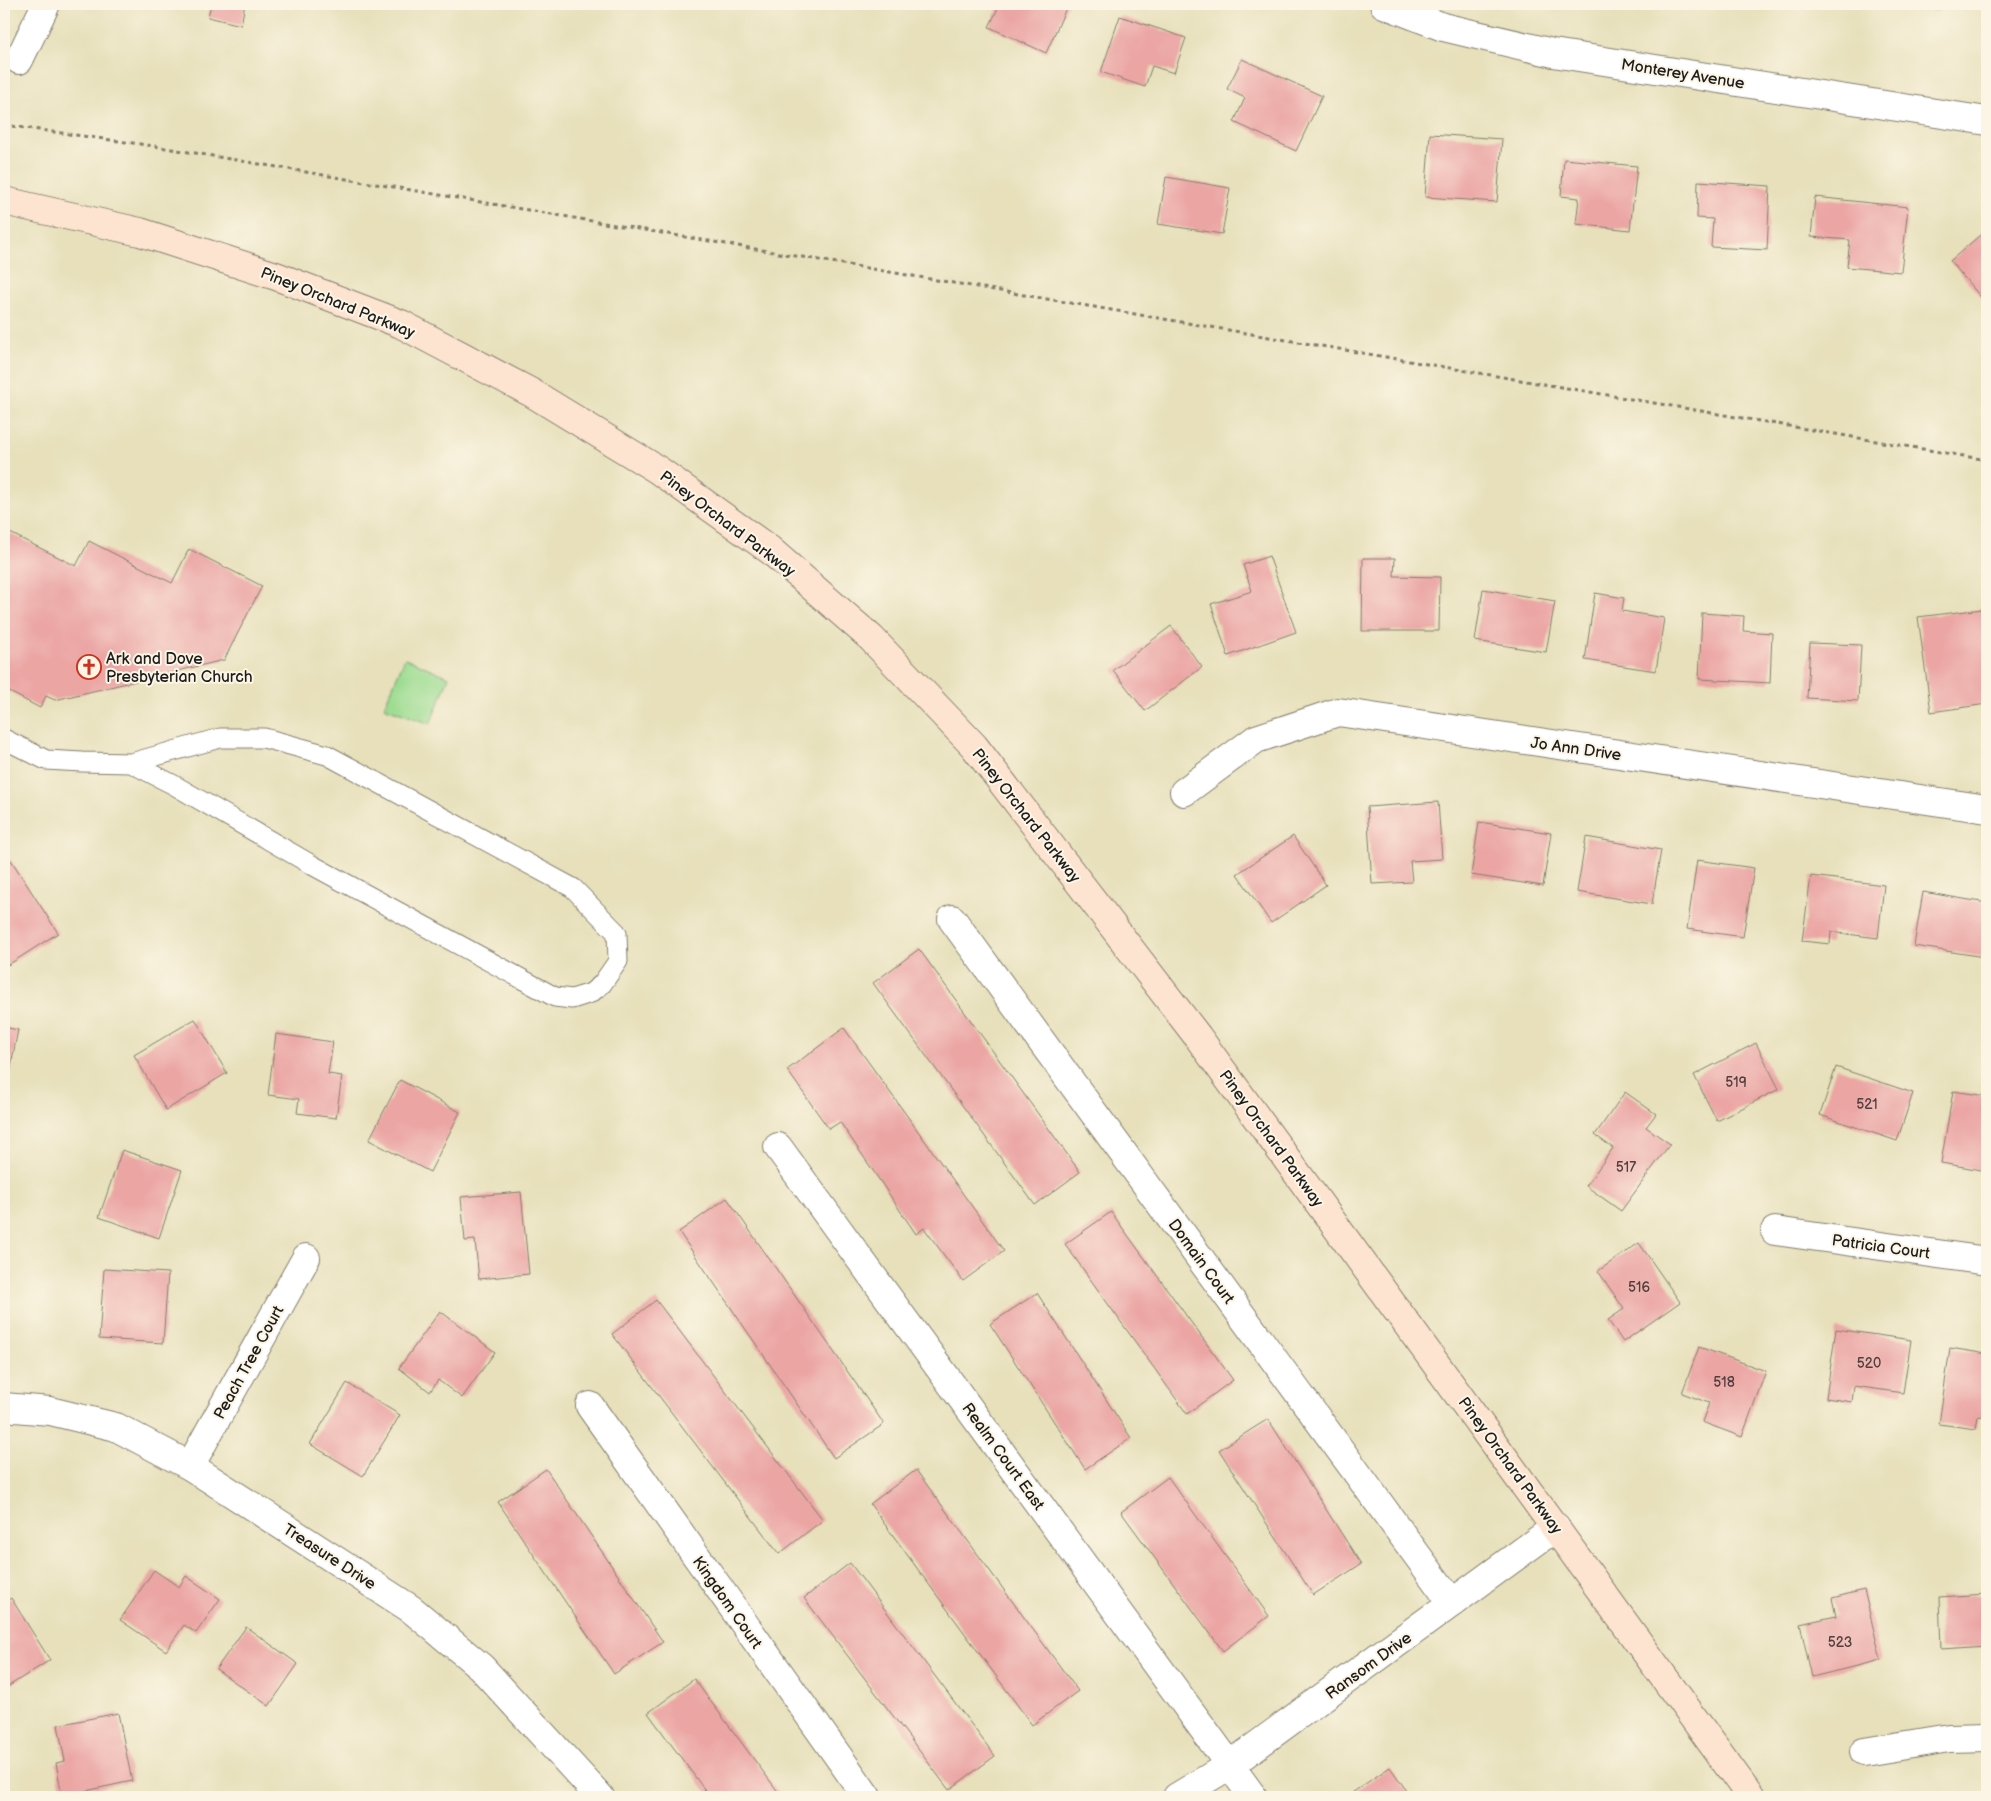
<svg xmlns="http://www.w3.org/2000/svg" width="1991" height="1801" font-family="'Balsamiq Sans',sans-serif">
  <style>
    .green { fill: #9ddc92; stroke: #5c7c57 }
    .building { fill: #eba6a4 }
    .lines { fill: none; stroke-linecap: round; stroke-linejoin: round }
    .lane-casing { stroke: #827e6c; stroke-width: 21 }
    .street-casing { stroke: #827e6c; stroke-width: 30 }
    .secondary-casing { stroke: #827e6c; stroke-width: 30 }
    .path { stroke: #827e6c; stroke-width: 3; stroke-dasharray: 4 4; stroke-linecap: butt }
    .lane { stroke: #fff; stroke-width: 19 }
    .street { stroke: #fff; stroke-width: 28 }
    .secondary { stroke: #fde4d1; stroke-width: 28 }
    .labels { text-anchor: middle; stroke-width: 4; stroke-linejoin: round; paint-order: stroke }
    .number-label { font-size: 14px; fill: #503e3e }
    .street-label { font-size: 16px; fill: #1c1c1c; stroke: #fcf5e5 }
    .poi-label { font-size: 16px; fill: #1c1c1c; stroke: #fcf5e5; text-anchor: start }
  </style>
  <rect width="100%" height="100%" fill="#fcf5e5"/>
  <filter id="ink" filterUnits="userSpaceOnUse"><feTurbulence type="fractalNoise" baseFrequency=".02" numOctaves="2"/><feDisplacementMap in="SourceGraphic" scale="10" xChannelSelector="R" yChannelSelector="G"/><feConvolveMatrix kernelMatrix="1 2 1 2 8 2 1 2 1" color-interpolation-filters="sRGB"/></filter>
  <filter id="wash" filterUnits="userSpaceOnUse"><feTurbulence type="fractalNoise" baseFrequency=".0096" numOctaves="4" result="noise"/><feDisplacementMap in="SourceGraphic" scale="20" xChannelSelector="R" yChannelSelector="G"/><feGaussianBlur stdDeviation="1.12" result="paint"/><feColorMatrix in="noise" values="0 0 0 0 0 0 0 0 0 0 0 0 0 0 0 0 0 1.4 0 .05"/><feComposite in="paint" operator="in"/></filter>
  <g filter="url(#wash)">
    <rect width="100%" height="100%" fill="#e7e0bb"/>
    <path class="green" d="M 405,658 L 449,677 L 430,724 L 384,707 Z"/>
    <g id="blocks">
      <g class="building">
        <path d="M 211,4 L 245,4 L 241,25 L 208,17 Z"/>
        <path d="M 1000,4 L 1068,4 L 1046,53 L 989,27 Z"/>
        <path d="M 1871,4 L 1940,4 L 1940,9 Z"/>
        <path d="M 1120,16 L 1186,38 L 1174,73 L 1152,66 L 1145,87 L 1101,72 Z"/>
        <path d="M 1242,59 L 1322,96 L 1296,151 L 1234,122 L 1245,98 L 1227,89 Z"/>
        <path d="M 1430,134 L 1502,139 L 1497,202 L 1425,197 Z"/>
        <path d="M 1564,159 L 1637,166 L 1630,230 L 1576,224 L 1579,198 L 1561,196 Z"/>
        <path d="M 1166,177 L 1230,188 L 1222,234 L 1158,224 Z"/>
        <path d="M 1698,181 L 1770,186 L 1767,250 L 1711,247 L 1713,219 L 1697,218 Z"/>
        <path d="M 1815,197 L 1908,207 L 1901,272 L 1847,267 L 1850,240 L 1811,237 Z"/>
        <path d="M 1987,229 L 1987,300 L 1985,302 L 1950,261 Z"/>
        <path d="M 4,530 L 76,566 L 89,541 L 172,583 L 189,549 L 262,586 L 224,660 L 55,700 L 46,696 L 40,708 L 4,689 Z"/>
        <path d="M 1269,556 L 1296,632 L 1228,656 L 1211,604 L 1252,591 L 1243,565 Z"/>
        <path d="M 1363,558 L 1395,558 L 1394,576 L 1440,577 L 1439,631 L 1362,631 Z"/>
        <path d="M 1483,589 L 1555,601 L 1546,652 L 1475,641 Z"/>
        <path d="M 1595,593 L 1624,598 L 1622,611 L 1664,618 L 1656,671 L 1585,660 Z"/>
        <path d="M 1982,609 L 1987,650 L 1987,704 L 1931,712 L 1918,617 Z"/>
        <path d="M 1702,613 L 1744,616 L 1743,631 L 1772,633 L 1770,683 L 1699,679 Z"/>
        <path d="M 1171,626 L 1202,667 L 1145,711 L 1113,670 Z"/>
        <path d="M 1810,643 L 1861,645 L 1858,701 L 1807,698 Z"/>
        <path d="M 1438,802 L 1442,859 L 1410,861 L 1412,882 L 1372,884 L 1367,807 Z"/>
        <path d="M 1479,822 L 1551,833 L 1543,886 L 1471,875 Z"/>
        <path d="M 1293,836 L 1326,885 L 1271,923 L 1237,874 Z"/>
        <path d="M 1586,837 L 1661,850 L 1652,904 L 1577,892 Z"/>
        <path d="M 11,860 L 58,933 L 8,965 L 4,958 L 4,864 Z"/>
        <path d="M 1697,860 L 1754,868 L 1743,937 L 1687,929 Z"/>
        <path d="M 1811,876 L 1884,885 L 1878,938 L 1831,932 L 1830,944 L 1802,941 Z"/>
        <path d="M 1923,892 L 1987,903 L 1987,937 L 1984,957 L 1914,946 Z"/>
        <path d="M 919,949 L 1080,1172 L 1035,1205 L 873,983 Z"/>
        <path d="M 195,1019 L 227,1073 L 166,1110 L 134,1055 Z"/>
        <path d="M 4,1027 L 18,1030 L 7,1085 L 4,1084 Z"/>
        <path d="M 844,1028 L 1004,1251 L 963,1281 L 924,1228 L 916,1234 L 840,1122 L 829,1129 L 787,1070 Z"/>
        <path d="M 276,1034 L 333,1042 L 328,1074 L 342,1076 L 336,1118 L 297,1113 L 299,1099 L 268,1095 Z"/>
        <path d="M 1756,1043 L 1779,1089 L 1717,1121 L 1694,1075 Z"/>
        <path d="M 1836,1067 L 1913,1093 L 1897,1141 L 1820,1115 Z"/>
        <path d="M 400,1080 L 460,1112 L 430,1172 L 369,1140 Z"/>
        <path d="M 1953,1091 L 1987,1096 L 1983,1118 L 1987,1118 L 1987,1171 L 1941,1163 Z"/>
        <path d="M 1625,1092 L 1656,1114 L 1646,1127 L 1670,1144 L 1621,1211 L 1586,1186 L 1613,1148 L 1595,1135 Z"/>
        <path d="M 122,1150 L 182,1170 L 159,1238 L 99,1217 Z"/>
        <path d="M 521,1192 L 529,1274 L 479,1279 L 475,1240 L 465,1241 L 461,1197 Z"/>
        <path d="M 727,1198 L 884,1424 L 834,1458 L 679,1232 Z"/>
        <path d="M 1111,1212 L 1233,1380 L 1187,1414 L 1065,1244 Z"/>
        <path d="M 1639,1243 L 1680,1302 L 1623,1342 L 1608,1320 L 1624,1309 L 1598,1271 Z"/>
        <path d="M 104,1269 L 168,1273 L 163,1343 L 99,1339 Z"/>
        <path d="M 1037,1293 L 1131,1438 L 1085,1469 L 990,1324 Z"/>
        <path d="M 656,1300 L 823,1520 L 779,1554 L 612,1334 Z"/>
        <path d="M 440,1311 L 495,1352 L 462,1398 L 438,1380 L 430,1392 L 399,1368 Z"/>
        <path d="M 1836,1329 L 1911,1340 L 1903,1393 L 1854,1386 L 1852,1402 L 1826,1398 Z"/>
        <path d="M 1699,1347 L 1766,1371 L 1742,1437 L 1702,1422 L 1709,1403 L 1682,1393 Z"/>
        <path d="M 1950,1348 L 1987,1354 L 1987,1417 L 1978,1416 L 1976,1429 L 1939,1424 Z"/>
        <path d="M 347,1383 L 400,1415 L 363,1476 L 310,1444 Z"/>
        <path d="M 1268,1419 L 1361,1564 L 1313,1595 L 1219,1450 Z"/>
        <path d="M 546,1469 L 663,1642 L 614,1674 L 498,1502 Z"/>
        <path d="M 916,1470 L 1078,1691 L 1032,1725 L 870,1504 Z"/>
        <path d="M 1168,1477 L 1269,1616 L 1223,1651 L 1121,1512 Z"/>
        <path d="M 850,1563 L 995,1756 L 949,1790 L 804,1598 Z"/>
        <path d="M 154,1570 L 179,1587 L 186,1576 L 220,1599 L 196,1633 L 184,1625 L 166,1651 L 120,1620 Z"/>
        <path d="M 1864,1590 L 1881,1660 L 1812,1677 L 1800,1624 L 1836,1616 L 1832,1598 Z"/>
        <path d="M 1987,1594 L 1987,1646 L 1941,1649 L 1939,1597 Z"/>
        <path d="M 11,1598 L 50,1660 L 4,1689 L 4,1603 Z"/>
        <path d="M 246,1627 L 298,1664 L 269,1706 L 216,1669 Z"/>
        <path d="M 694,1679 L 782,1797 L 710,1797 L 648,1713 Z"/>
        <path d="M 118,1713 L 132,1781 L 62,1796 L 56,1763 L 65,1761 L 58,1725 Z"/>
        <path d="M 1390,1767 L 1411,1797 L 1346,1797 Z"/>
      </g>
    </g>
  </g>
  <g filter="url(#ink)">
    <use href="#blocks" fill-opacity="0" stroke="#827e6c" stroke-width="1"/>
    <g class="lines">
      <defs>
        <path id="lane" d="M 4,739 L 46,760 L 82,762 L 131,763 L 220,738 L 264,738 L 327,755 L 573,888 L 617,933 L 618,961 L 602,984 L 591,993 L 572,999 L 555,997 L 312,865 L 174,785 L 131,763"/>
        <g id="street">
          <path d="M 1384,4 L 1443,27 L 1553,53 L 1987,121"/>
          <path d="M 19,60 L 46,4"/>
          <path d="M 1184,792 L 1256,739 L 1338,712 L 1987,809"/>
          <path d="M 952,919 L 1452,1603"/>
          <path d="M 778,1147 L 1253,1797"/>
          <path d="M 1775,1231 L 1987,1261"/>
          <path d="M 590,1406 L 867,1797"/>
          <path d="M 4,1407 L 50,1411 L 116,1427 L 190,1466 L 411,1609 L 481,1667 L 600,1797"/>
          <path d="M 190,1466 L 306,1258"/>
          <path d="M 1864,1752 L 1949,1738 L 1987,1737"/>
          <path d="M 1177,1797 L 1230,1765 L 1556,1527"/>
        </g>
        <path id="secondary" d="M 4,201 L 140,232 L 276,276 L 401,324 L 532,393 L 658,470 L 770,550 L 871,638 L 974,746 L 1198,1037 L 1751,1797"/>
      </defs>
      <use href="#lane" class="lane-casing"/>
      <use href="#street" class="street-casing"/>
      <use href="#secondary" class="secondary-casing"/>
      <path class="path" d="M 4,125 L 154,146 L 1987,460"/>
      <use href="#lane" class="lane"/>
      <use href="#street" class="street"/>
      <use href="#secondary" class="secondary"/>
    </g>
  </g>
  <defs>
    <symbol id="church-ring" viewBox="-11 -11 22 22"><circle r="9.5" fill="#fcf5e5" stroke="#c8321e" stroke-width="1.5"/><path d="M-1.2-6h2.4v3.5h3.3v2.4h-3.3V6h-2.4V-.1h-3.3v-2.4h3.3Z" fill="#c8321e"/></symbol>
  </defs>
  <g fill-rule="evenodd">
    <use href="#church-ring" x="75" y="653" width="28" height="28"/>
  </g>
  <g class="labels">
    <g class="number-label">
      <text x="1736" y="1087">519</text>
      <text x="1867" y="1109">521</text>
      <text x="1626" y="1172">517</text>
      <text x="1639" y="1292">516</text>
      <text x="1869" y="1368">520</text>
      <text x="1724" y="1387">518</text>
      <text x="1840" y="1647">523</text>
    </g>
    <g class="street-label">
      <text transform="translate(1683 73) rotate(9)" y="6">Monterey Avenue</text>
      <text transform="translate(338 302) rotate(22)" y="6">Piney Orchard Parkway</text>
      <text transform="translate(728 523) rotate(37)" y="6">Piney Orchard Parkway</text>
      <text transform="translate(1576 748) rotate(8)" y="6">Jo Ann Drive</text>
      <text transform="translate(1027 815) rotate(52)" y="6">Piney Orchard Parkway</text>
      <text transform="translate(1272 1138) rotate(54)" y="6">Piney Orchard Parkway</text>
      <text transform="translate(1881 1246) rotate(8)" y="6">Patricia Court</text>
      <text transform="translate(1202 1261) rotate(54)" y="6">Domain Court</text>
      <text transform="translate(248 1362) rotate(-61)" y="6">Peach Tree Court</text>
      <text transform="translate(1004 1456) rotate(54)" y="6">Realm Court East</text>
      <text transform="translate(1511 1465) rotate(54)" y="6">Piney Orchard Parkway</text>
      <text transform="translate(330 1556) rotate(33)" y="6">Treasure Drive</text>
      <text transform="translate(728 1602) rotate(55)" y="6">Kingdom Court</text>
      <text transform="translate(1368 1665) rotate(-36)" y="6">Ransom Drive</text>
    </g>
    <g class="poi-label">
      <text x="106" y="664">Ark and Dove<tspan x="106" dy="18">Presbyterian Church</tspan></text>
    </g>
  </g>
  <rect width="1991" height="1801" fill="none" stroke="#fcf5e5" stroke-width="20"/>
</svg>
